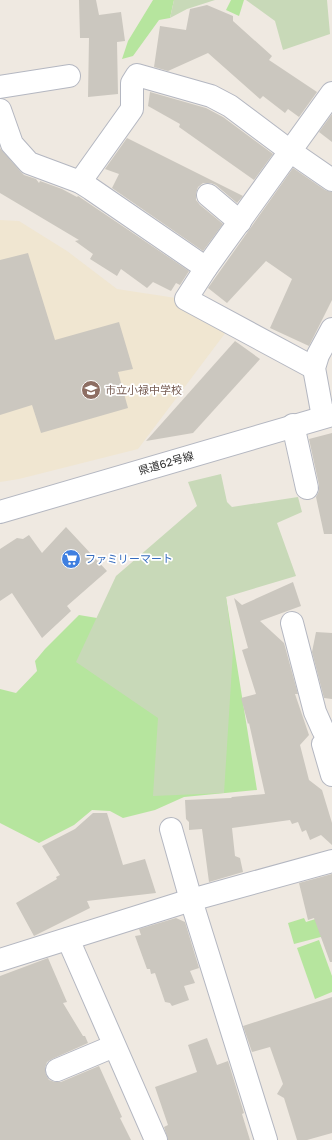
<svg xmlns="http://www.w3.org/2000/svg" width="332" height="1140" font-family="'Golos Text','Noto Sans JP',sans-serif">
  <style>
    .education { fill: #f0e6d1 }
    .green { fill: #b6e59e }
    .cemetery { fill: #c8d9b8 }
    .building { fill: #cbc7bf }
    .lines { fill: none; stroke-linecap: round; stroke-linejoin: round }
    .street-casing { stroke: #b4b7c1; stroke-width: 24 }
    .secondary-casing { stroke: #b4b7c1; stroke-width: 24 }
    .street { stroke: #fff; stroke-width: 22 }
    .secondary { stroke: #fff; stroke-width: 22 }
    .labels { text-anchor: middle; stroke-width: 3.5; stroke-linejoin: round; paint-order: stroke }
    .education-label { font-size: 11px; fill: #785e54; stroke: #fff; text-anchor: start }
    .street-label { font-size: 11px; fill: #2e2e2e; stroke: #fff }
    .shop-label { font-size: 11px; fill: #366cbe; stroke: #fff; text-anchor: start }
  </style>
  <rect width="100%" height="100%" fill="#efe9e1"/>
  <path class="education" d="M 0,220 L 19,221 L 67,251 L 117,289 L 176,298 L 226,332 L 138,449 L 19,479 L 0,482 Z"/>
  <g class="green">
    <path d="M 153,0 L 174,0 L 170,18 L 159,20 L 133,56 L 122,59 L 128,41 Z"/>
    <path d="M 231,0 L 244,0 L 239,16 L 226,10 Z"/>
    <path d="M 226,597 L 257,790 L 184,797 L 155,810 L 123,818 L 110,811 L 92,810 L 74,825 L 39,843 L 0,823 L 0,689 L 16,693 L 37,671 L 35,661 L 45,649 L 79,615 L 97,618 Z"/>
    <path d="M 328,915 L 332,934 L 294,944 L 288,923 L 304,918 L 306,922 Z"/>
    <path d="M 319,940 L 332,976 L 332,992 L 315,999 L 297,948 Z"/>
  </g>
  <g class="cemetery">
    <path d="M 174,0 L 215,0 L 187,9 L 170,18 Z"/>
    <path d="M 246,0 L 327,0 L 330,34 L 283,50 L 275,21 Z"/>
    <path d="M 221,474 L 227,502 L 232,507 L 298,497 L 302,512 L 277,523 L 296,576 L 226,597 L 233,651 L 224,793 L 153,796 L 158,718 L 76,662 L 116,576 L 197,506 L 188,482 Z"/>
  </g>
  <g class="building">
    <path d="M 79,0 L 96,0 L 99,15 L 121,12 L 125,41 L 117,42 L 118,94 L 88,97 L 89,38 L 80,38 Z"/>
    <path d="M 207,5 L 233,16 L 233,21 L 272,56 L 269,60 L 317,92 L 299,117 L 288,109 L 285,113 L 263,96 L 260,99 L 208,53 L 168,71 L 154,67 L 160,26 L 186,30 L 190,9 Z"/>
    <path d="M 150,92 L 206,108 L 223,117 L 273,154 L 254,180 L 179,127 L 180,124 L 148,106 Z"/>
    <path d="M 332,114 L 332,142 L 319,132 Z"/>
    <path d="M 127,138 L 243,196 L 237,203 L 216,185 L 211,183 L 203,183 L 198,187 L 196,193 L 196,200 L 200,205 L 223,224 L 203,251 L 112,188 L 119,174 L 105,169 Z"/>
    <path d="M 0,148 L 20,171 L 24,175 L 36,179 L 39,183 L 40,181 L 62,189 L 77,197 L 78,196 L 189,271 L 180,285 L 176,283 L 171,291 L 153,282 L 147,288 L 121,269 L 117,276 L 90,259 L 93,254 L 75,241 L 79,240 L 0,193 Z"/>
    <path d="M 293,168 L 325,190 L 332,192 L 332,300 L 309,346 L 270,328 L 292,279 L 266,261 L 227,303 L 208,288 Z"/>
    <path d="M 28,253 L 55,340 L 119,322 L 133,369 L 118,372 L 128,408 L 41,433 L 32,405 L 0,415 L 0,260 Z"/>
    <path d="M 235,341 L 260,359 L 193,433 L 146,441 Z"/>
    <path d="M 332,433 L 332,534 L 324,534 L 316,497 L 319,491 L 319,485 L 309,439 Z"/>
    <path d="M 66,527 L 107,571 L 67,606 L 71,611 L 42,638 L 12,593 L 0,601 L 0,549 L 17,538 L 23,539 L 29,535 L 42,553 Z"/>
    <path d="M 293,582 L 301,606 L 260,621 L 284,643 L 298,694 L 295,694 L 309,735 L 300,745 L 309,780 L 322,790 L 332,823 L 332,845 L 321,835 L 310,840 L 306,830 L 302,832 L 298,822 L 292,824 L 290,820 L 232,828 L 235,856 L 240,858 L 243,872 L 209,882 L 202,829 L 189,830 L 189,822 L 186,819 L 185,800 L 231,798 L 232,797 L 265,794 L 249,723 L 248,724 L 241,698 L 256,694 L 242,650 L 248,648 L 234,598 L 242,605 Z"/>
    <path d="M 316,632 L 332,633 L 332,699 L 324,698 L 312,652 Z"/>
    <path d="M 93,813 L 107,813 L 123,865 L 145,859 L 156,893 L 87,901 L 90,908 L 34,936 L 16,903 L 57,879 L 56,877 L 60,875 L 42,846 L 75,829 Z"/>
    <path d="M 332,874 L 332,962 L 330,962 L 314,918 L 308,920 L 299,883 Z"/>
    <path d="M 176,918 L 185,922 L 199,968 L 190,971 L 195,983 L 184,986 L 189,1000 L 172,1006 L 170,1003 L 165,1002 L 155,973 L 151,974 L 150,969 L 147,969 L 135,936 L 141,935 L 139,929 Z"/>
    <path d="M 48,958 L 67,1002 L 63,1003 L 83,1036 L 85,1036 L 88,1043 L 52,1059 L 47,1062 L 45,1068 L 46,1075 L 49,1080 L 55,1082 L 61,1082 L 99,1066 L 122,1117 L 120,1118 L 131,1140 L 0,1140 L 0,976 Z"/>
    <path d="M 332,997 L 332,1133 L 307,1140 L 297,1140 L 284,1098 L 277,1094 L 283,1084 L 270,1047 L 252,1052 L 243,1026 Z"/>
    <path d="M 207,1038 L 217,1065 L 228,1061 L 244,1113 L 242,1114 L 250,1140 L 168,1140 L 164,1127 L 168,1125 L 155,1087 L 197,1072 L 188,1045 Z"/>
  </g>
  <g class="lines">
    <defs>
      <g id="street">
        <path d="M 0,87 L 69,76"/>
        <path d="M 0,110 L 12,144 L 29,163 L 80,182 L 91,189 L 206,268"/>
        <path d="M 80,182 L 132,109 L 132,83 L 137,75 L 211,96 L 230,106 L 290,151 L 332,180"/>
        <path d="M 208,195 L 240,222"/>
        <path d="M 314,368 L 186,299 L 206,268 L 332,93"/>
        <path d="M 323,417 L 314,368 L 318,355 L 332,329"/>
        <path d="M 293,425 L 307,488"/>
        <path d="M 292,623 L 315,712 L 323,730 L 330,736"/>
        <path d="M 332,734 L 323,744 L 332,775"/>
        <path d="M 171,829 L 191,900 L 266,1140"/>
        <path d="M 68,939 L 156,1140"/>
        <path d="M 0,960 L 191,900 L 332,861"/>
        <path d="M 57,1070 L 114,1046"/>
      </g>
      <path id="secondary" d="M 0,512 L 332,415"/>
    </defs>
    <use href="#street" class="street-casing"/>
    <use href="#secondary" class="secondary-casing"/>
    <use href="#street" class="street"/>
    <use href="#secondary" class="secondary"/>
  </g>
  <defs>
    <symbol id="school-disc" viewBox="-11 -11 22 22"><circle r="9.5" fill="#8d6e63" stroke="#fff"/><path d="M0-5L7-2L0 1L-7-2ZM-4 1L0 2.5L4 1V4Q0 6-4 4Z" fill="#fff"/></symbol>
    <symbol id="supermarket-disc" viewBox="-11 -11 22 22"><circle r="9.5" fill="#3f7fe0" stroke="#fff"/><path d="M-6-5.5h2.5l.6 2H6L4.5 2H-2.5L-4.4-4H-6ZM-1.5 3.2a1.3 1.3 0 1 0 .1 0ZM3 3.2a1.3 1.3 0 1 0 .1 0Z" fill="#fff"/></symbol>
  </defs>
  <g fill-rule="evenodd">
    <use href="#school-disc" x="80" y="379" width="22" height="22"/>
    <use href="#supermarket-disc" x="60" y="548" width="22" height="22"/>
  </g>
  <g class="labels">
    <g class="education-label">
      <text x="105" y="394">市立小禄中学校</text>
    </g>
    <g class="street-label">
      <text transform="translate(166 463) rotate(-16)" y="4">県道62号線</text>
    </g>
    <g class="shop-label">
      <text x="85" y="563">ファミリーマート</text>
    </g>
  </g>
</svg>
